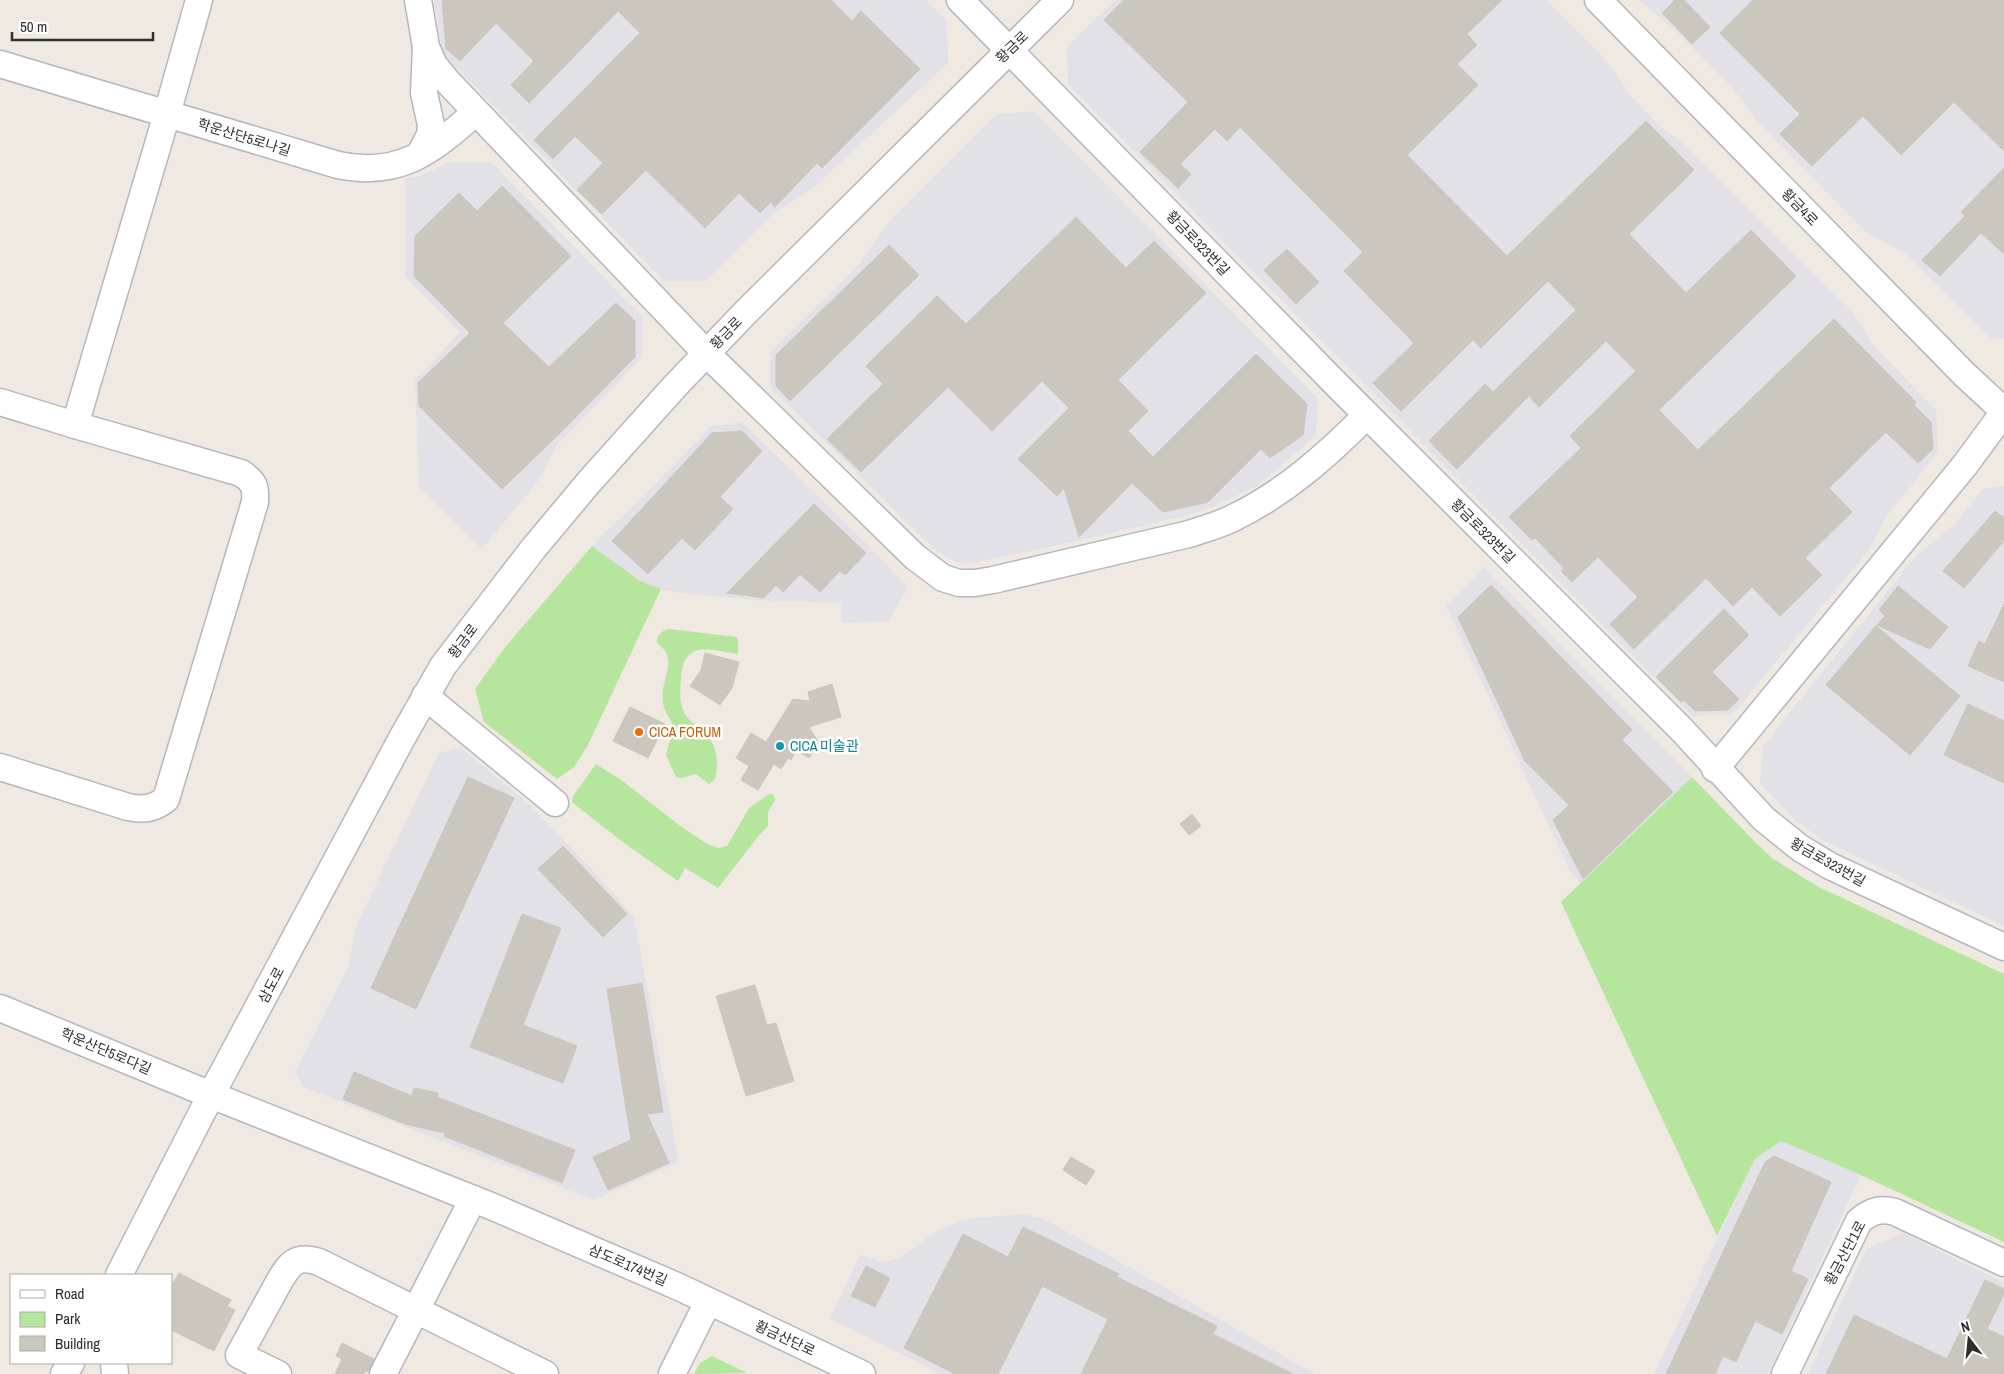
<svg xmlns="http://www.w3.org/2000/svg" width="2004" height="1374" font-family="'Archivo Narrow','Noto Sans KR',sans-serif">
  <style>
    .industrial { fill: #e3e1e8 }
    .green { fill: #b6e59e }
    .building { fill: #cbc7bf; stroke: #cbc5ba }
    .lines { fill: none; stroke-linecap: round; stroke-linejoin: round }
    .minor-casing { stroke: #b4b7c1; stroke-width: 29 }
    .minor { stroke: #fff; stroke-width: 26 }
    .food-dot { fill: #e8710a; stroke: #fff; stroke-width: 2 }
    .culture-dot { fill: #0f9aa8; stroke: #fff; stroke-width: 2 }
    .labels { text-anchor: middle; stroke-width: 5; stroke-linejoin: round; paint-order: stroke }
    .street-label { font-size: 14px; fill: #2e2e2e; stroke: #fff }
    .food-label { font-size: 14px; fill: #c56008; stroke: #fff; text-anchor: start }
    .culture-label { font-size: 14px; fill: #0d838f; stroke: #fff; text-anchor: start }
  </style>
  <rect width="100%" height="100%" fill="#efe9e1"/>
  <g class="industrial">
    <path d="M 434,0 L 926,0 L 947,21 L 948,63 L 811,190 L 773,214 L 706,281 L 664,281 L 452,63 L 444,54 L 441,42 Z"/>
    <path d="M 1115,0 L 1546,0 L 1606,60 L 1629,94 L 1662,128 L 1684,144 L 1851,310 L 1873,345 L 1936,410 L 1938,452 L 1887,516 L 1869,550 L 1733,714 L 1692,716 L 1068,84 L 1067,46 Z"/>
    <path d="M 1639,0 L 2004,0 L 2004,339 L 1991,339 L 1906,254 L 1867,233 L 1756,120 L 1731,86 L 1678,33 Z"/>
    <path d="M 1034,111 L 1318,399 L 1316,435 L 1276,471 L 1253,488 L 1210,508 L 1181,517 L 1041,549 L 966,564 L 954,561 L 935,550 L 770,387 L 770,352 L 860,263 L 888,223 L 997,114 Z"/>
    <path d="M 447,163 L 492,163 L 643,317 L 642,357 L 557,445 L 538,481 L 482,549 L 419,487 L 415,380 L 460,332 L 405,276 L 405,179 L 420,176 Z"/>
    <path d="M 743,423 L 864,541 L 908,587 L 888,621 L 842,623 L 841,603 L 751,600 L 682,593 L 661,589 L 640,581 L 592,546 L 608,529 L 631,509 L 711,426 Z"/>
    <path d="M 2004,486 L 2004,926 L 1822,840 L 1793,818 L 1760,783 L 1763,746 L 1916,556 L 1955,524 L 1983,489 Z"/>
    <path d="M 1484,567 L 1692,777 L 1581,884 L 1571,873 L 1446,606 Z"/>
    <path d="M 460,747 L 529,804 L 598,876 L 634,917 L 679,1162 L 594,1200 L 303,1087 L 295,1072 L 348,967 L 356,926 L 439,753 Z"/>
    <path d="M 1781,1141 L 1861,1175 L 1768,1374 L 1654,1374 L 1755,1159 Z"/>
    <path d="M 1023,1214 L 1040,1218 L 1059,1227 L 1315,1374 L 941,1374 L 830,1319 L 860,1255 L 883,1262 L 893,1260 L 904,1255 L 938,1230 L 962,1221 L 984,1217 Z"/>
    <path d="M 1903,1233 L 2004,1283 L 2004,1374 L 1808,1374 L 1866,1249 Z"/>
  </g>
  <g class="green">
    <path d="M 592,546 L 640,581 L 661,589 L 587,747 L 574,767 L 557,779 L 484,722 L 475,689 L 506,646 Z"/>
    <path d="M 669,629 L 737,637 L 738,640 L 738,654 C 708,650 683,639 681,680 C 680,692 679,703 685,714 C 689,721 696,725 702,730 C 717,743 719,760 715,779 L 709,784 L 696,774 L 681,778 L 676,777 L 666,755 L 673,728 C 672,719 664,712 663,703 C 659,679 681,660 657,643 C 656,636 662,630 669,629 Z"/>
    <path d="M 596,764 L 621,780 L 683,828 L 707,844 L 718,848 L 727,846 L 749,808 L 769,794 L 773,794 L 775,800 L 768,812 L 768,826 L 760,834 L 718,888 L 685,868 L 678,881 L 620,840 L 572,802 L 573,796 Z"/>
    <path d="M 1692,777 L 1757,844 L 1772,858 L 1786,867 L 1819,887 L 2004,974 L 2004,1242 L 1861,1175 L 1781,1141 L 1755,1159 L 1717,1236 L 1561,902 Z"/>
    <path d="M 712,1356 L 747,1373 L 694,1374 L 700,1363 Z"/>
  </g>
  <g class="building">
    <path d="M 442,0 L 831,0 L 852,21 L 861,11 L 920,69 L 822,168 L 817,163 L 775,207 L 771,202 L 760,213 L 739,193 L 705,228 L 646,170 L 602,214 L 577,190 L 603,163 L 575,136 L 553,159 L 534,140 L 640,33 L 618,11 L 529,103 L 511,85 L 534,61 L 496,23 L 460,61 L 446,48 Z"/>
    <path d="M 1124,0 L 1502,0 L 1467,34 L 1477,45 L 1457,64 L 1478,85 L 1407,155 L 1507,256 L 1646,121 L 1694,170 L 1629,234 L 1686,293 L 1751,230 L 1796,276 L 1659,410 L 1698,450 L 1834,319 L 1916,402 L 1914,405 L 1931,422 L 1933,449 L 1918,463 L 1886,432 L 1829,488 L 1852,512 L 1805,558 L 1822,575 L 1780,616 L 1752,587 L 1733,606 L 1706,578 L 1634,649 L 1610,624 L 1638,597 L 1598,557 L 1572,582 L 1561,571 L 1564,568 L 1535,538 L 1532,540 L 1509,517 L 1581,448 L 1570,436 L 1636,371 L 1606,341 L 1539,407 L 1529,396 L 1457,469 L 1429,441 L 1485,384 L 1493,392 L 1576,310 L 1548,281 L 1481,348 L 1473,340 L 1401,411 L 1373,383 L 1414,343 L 1344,271 L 1363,252 L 1240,127 L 1227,141 L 1215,129 L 1180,164 L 1191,174 L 1178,188 L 1140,152 L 1188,102 L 1104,20 Z"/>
    <path d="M 1675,0 L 1684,0 L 1710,27 L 1692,44 L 1662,13 Z"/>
    <path d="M 1753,0 L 2004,0 L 2004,151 L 1954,102 L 1901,155 L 1863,116 L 1812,166 L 1780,134 L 1800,114 L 1720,33 Z"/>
    <path d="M 2004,168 L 2004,254 L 1981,233 L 1940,276 L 1922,260 L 1965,216 L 1961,212 Z"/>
    <path d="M 502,186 L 571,256 L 503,323 L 549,367 L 616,303 L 635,321 L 635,357 L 558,435 L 502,489 L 419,406 L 418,383 L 470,333 L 414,276 L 415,236 L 459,193 L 477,211 Z"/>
    <path d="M 1076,217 L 1126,268 L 1154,241 L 1206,293 L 1118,380 L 1148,411 L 1128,431 L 1153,457 L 1256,354 L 1307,404 L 1303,435 L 1270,458 L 1261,449 L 1208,502 L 1163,512 L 1132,483 L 1079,537 L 1064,488 L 1057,496 L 1018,459 L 1069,408 L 1042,381 L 992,431 L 948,387 L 861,472 L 827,439 L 883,384 L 866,366 L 937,296 L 966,324 Z"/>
    <path d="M 889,245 L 919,275 L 790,401 L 776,386 L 776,355 Z"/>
    <path d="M 1287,249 L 1319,282 L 1296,304 L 1264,270 Z"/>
    <path d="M 742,431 L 762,451 L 720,497 L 733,509 L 695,550 L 682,538 L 648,574 L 612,541 L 712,433 Z"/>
    <path d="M 814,504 L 866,553 L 845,575 L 840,571 L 820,592 L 800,574 L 783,592 L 776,585 L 764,598 L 727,593 Z"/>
    <path d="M 1995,511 L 2004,518 L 2004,541 L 1964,588 L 1943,571 Z"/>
    <path d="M 1491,585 L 1632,730 L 1622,740 L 1673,792 L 1583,879 L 1553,820 L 1569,805 L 1525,761 L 1458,617 Z"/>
    <path d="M 1898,586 L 1948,627 L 1930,649 L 1877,625 L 1885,616 L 1879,610 Z"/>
    <path d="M 2004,604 L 2004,682 L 1968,666 L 1979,641 L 1985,644 Z"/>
    <path d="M 1724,609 L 1749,635 L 1712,672 L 1739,699 L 1728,710 L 1695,711 L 1684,700 L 1681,702 L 1656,677 Z"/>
    <path d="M 1876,626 L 1960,696 L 1910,755 L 1826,685 Z"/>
    <path d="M 705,653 L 739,662 L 732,688 L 720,705 L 690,686 L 701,670 Z"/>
    <path d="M 832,684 L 841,717 L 809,727 L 819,743 L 809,758 L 796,750 L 791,760 L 788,758 L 781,769 L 774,764 L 758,790 L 741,780 L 749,766 L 736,758 L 751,733 L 766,742 L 793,699 L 810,701 L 808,692 Z"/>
    <path d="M 1968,704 L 2004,721 L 2004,783 L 1944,755 Z"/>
    <path d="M 630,707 L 665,724 L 648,758 L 613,741 Z"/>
    <path d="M 468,777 L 514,798 L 416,1009 L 371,988 Z"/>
    <path d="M 1192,814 L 1201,826 L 1189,835 L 1180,824 Z"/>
    <path d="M 563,846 L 627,914 L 603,937 L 538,869 Z"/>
    <path d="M 522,914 L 561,928 L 523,1025 L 577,1046 L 563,1083 L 470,1047 Z"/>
    <path d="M 642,983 L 663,1112 L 647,1114 L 669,1163 L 608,1190 L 593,1157 L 631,1140 L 607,989 Z"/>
    <path d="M 755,985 L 767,1025 L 776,1023 L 794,1081 L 746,1096 L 716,996 Z"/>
    <path d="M 354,1072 L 412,1096 L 414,1088 L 438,1093 L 437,1097 L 575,1150 L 562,1183 L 444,1136 L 445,1133 L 405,1124 L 343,1099 Z"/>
    <path d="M 1774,1156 L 1831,1182 L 1791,1271 L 1808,1279 L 1782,1334 L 1755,1321 L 1736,1362 L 1723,1356 L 1715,1374 L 1666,1374 L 1765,1162 Z"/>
    <path d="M 1071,1157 L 1095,1171 L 1086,1185 L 1063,1170 Z"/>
    <path d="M 1023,1227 L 1119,1274 L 1117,1277 L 1217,1326 L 1213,1334 L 1293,1374 L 1081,1374 L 1108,1319 L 1042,1286 L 998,1374 L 955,1374 L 904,1348 L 963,1234 L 1008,1257 Z"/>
    <path d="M 866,1266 L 890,1278 L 875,1307 L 851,1296 Z"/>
    <path d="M 179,1273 L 231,1300 L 227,1306 L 235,1310 L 214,1351 L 171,1330 L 171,1287 Z"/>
    <path d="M 1985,1280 L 2004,1289 L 2004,1294 L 1987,1329 L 2004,1337 L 2004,1374 L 1826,1374 L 1854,1315 L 1947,1359 Z"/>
    <path d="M 342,1343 L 374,1359 L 368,1372 L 366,1371 L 364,1374 L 335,1374 L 342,1359 L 336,1356 Z"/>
  </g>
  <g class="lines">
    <defs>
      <g id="minor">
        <path d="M 418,0 L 426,47 L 434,65 L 447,81 L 706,353 L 915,557 L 943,578 L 959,583 L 975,583 L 993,580 L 1189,534 C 1204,529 1219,525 1233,518 C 1285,493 1327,455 1367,415"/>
        <path d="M 960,0 L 1336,384 L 1682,730 L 1764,819 L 1800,848 L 1830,866 L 2004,947"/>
        <path d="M 1598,0 L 1964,374 L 2004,411"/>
        <path d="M 0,64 L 338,165 C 400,178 432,151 476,112"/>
        <path d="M 420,154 L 430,135 L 431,125 L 424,93 L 426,48"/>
        <path d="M 0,402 L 75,425 L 241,473 C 254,482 256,486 255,502 L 166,799 C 154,809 143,810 128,807 L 0,767"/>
        <path d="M 75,425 L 167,114 L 199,0"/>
        <path d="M 425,696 L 555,803"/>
        <path d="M 1715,769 L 1965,465 L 2004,412"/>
        <path d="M 0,1008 L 211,1095 L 491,1206 L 679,1287 L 862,1374"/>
        <path d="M 119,1275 L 211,1095 L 402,738 L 443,666 L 533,549 L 589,482 L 676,385 L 745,313 L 1060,0"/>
        <path d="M 114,1363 L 115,1374"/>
        <path d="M 64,1374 L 71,1363"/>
        <path d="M 278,1374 L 239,1355 L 280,1280 C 291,1262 297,1255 319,1262 L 545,1374"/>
        <path d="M 383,1374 L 473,1199"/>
        <path d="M 672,1374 L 708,1302"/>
        <path d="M 1785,1374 L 1859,1221 C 1871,1211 1880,1208 1895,1212 L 2004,1263"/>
      </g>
    </defs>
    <use href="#minor" class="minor-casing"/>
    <use href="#minor" class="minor"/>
  </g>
  <circle class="food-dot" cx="639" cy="732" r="5"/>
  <circle class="culture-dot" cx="780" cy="746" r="5"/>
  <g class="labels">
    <g class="street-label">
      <text transform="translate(1012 47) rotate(-44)" y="5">황금로</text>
      <text transform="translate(244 137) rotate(17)" y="5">학운산단5로나길</text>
      <text transform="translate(1800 207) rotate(46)" y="5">황금4로</text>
      <text transform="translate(1198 243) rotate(46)" y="5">황금로323번길</text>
      <text transform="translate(726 333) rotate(-46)" y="5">황금로</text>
      <text transform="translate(1483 531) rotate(45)" y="5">황금로323번길</text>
      <text transform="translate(463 641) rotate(-53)" y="5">황금로</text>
      <text transform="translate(1828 862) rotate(29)" y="5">황금로323번길</text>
      <text transform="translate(271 985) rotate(-62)" y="5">삼도로</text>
      <text transform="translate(106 1051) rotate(23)" y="5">학운산단5로다길</text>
      <text transform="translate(1845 1253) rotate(-62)" y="5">황금산단1로</text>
      <text transform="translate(628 1265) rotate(23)" y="5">삼도로174번길</text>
      <text transform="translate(785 1338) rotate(25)" y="5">황금산단로</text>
    </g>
    <g class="food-label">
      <text x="649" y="737">CICA FORUM</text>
    </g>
    <g class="culture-label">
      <text x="790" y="751">CICA 미술관</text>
    </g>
  </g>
  <rect x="10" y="1274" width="162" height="90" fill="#ffffff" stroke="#ababab"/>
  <rect x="20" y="1290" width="25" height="8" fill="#ffffff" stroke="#ababab"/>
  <text x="55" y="1299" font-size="15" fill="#2e2e2e">Road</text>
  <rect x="20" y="1312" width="25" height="15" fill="#b6e59e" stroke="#ababab"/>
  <text x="55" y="1324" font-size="15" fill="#2e2e2e">Park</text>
  <rect x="20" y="1336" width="25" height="15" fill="#cbc7bf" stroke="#ababab"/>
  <text x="55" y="1349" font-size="15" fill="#2e2e2e">Building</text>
  <g transform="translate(1969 1339) rotate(344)" stroke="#ffffff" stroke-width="4" paint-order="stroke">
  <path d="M0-4L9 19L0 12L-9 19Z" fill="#2e2e2e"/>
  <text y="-8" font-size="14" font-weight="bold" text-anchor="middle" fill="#2e2e2e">N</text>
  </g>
  <path d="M12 32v8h141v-8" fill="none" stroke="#2e2e2e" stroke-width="2.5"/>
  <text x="20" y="32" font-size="15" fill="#2e2e2e" stroke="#ffffff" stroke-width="4" paint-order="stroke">50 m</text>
</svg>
